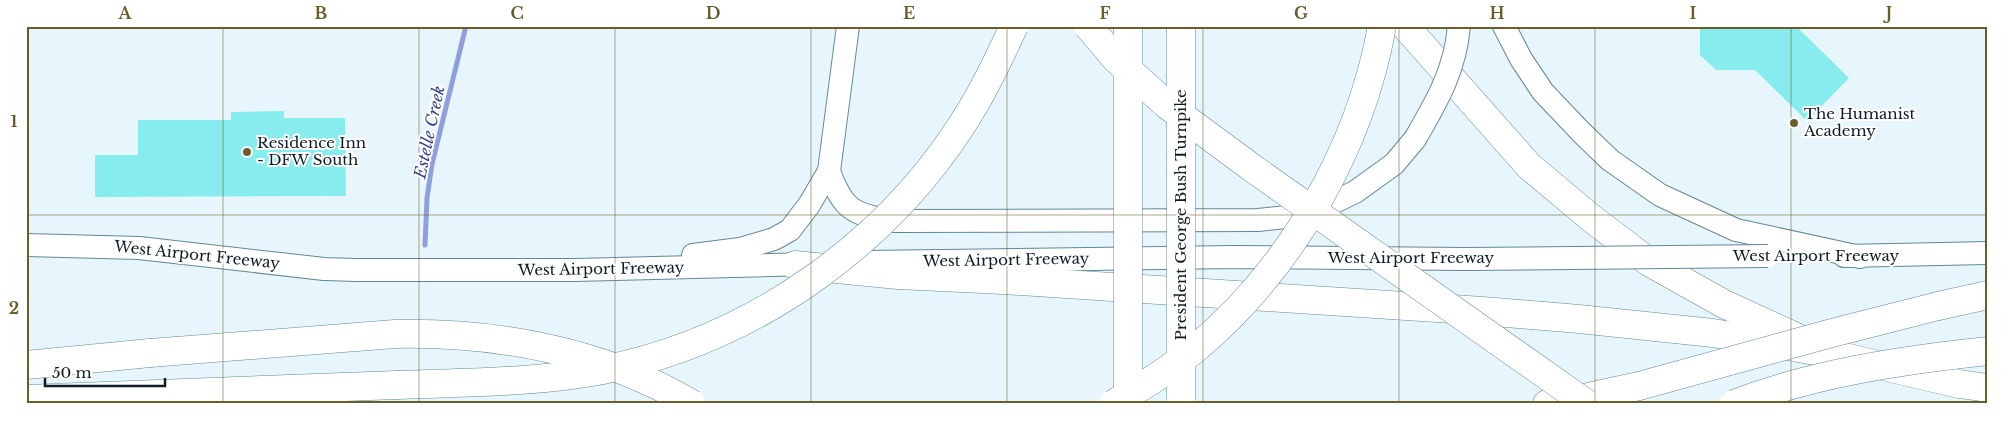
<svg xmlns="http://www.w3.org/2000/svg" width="2014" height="430" font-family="'Libre Baskerville',serif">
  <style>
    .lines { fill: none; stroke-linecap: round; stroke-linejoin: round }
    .stream { stroke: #8e9fde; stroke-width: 5 }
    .building { fill: #87eced }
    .secondary-casing { stroke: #638894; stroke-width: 24 }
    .highway-casing { stroke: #638894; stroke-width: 29 }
    .secondary { stroke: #fff; stroke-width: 22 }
    .highway { stroke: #fff; stroke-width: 28 }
    .secondary-bridge-casing { stroke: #638894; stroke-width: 24; stroke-linecap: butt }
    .highway-bridge-casing { stroke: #638894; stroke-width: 29; stroke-linecap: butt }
    .secondary-bridge { stroke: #fff; stroke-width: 22 }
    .highway-bridge { stroke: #fff; stroke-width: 28 }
    .grid { fill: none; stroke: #695d2a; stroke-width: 1; stroke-opacity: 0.55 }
    .poi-dot { fill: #695d2a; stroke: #fff; stroke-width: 2 }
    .labels { text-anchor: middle; stroke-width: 4; stroke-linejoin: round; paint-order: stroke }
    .poi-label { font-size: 15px; fill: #0e1d22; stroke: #fff; text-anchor: start }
    .street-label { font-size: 15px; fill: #0e1d22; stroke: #fff }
    .water-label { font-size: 16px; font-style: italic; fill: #303d88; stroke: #fff }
    .neatline { fill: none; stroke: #695d2a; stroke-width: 2 }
    .grid-label { font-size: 16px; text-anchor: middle; font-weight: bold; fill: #695d2a }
  </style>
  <rect width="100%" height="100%" fill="#e7f6fc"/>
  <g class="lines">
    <path class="stream" d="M 425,245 L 427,198 L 432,164 L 466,26"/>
  </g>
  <g class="building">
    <path d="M 1700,26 L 1796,26 L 1849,78 L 1807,121 L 1755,70 L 1716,70 L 1700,55 Z"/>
    <path d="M 284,111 L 284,118 L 345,118 L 346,196 L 95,197 L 95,155 L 138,155 L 138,120 L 231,120 L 231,112 Z"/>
  </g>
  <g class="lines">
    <defs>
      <g id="secondary">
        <path d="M 1504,26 L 1521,59 L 1543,92 L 1581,132 L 1610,160 L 1660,195 L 1736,230 L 1860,257"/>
        <path d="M 829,171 C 843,210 853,215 894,221 L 1258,220 L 1286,217 L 1326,206 L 1355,192 L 1394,164 L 1415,139"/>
        <path d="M 26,245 L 139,248 L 324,269 L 357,270 L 575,270 L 811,264"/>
        <path d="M 693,255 L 740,249 L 774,239 L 790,230 L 809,205 L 829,171 L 848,26"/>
        <path d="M 1844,256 L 1988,253"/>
        <path d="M 866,262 L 1234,257 L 1465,259"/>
      </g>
      <g id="highway">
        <path d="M 1405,26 L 1529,166 L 1591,218 L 1649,262 L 1724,304 L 1796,337"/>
        <path d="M 795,265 L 898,275 L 1003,280 L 1483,311 L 1579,319 L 1713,333 L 1767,342 L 1836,355 L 1959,384 L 1988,388"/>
        <path d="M 1938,306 L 1988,295"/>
        <path d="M 26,365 L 150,353"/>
        <path d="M 26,399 L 396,385"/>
        <path d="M 1547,404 L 1588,397 L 1639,386"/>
      </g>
    </defs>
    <use href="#secondary" class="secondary-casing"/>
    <use href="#highway" class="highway-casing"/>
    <use href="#secondary" class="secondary"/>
    <use href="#highway" class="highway"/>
    <defs>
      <g id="secondary-bridge">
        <path d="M 1415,139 C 1437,101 1455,71 1459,26"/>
        <path d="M 1465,259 L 1768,256"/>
      </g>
      <g id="highway-bridge">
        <path d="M 1088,26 L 1115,58 L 1167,105 L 1255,170 L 1587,404"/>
        <path d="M 1128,26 L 1128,404"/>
        <path d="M 1181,26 L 1181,400"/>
        <path d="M 150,353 L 395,334 C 497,332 603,351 692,404"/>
        <path d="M 396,385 C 465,382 535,383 603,370 C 758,339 897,238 976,102 C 990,77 1002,52 1014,26"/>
        <path d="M 1639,386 L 1832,333 L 1938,306"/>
        <path d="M 1113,404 C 1142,387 1169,370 1195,349 C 1291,269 1360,149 1382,26"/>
        <path d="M 1734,404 C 1814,373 1903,360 1988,351"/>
      </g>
    </defs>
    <use href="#secondary-bridge" class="secondary-bridge-casing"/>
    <use href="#highway-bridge" class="highway-bridge-casing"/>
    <use href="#secondary-bridge" class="secondary-bridge"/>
    <use href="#highway-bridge" class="highway-bridge"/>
  </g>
  <path class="grid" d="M 223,26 L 223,404M 419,26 L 419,404M 615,26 L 615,404M 811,26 L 811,404M 1007,26 L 1007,404M 1203,26 L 1203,404M 1399,26 L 1399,404M 1595,26 L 1595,404M 1791,26 L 1791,404M 26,215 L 1988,215"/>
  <g class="poi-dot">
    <circle cx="1794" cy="123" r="5"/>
    <circle cx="247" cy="152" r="5"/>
  </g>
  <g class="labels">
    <g class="poi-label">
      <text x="1804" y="119">The Humanist<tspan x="1804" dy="17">Academy</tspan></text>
      <text x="257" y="148">Residence Inn<tspan x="257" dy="17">- DFW South</tspan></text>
    </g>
    <g class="street-label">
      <text transform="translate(1181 215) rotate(-90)" y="5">President George Bush Turnpike</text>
      <text transform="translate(197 255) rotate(6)" y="5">West Airport Freeway</text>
      <text x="1816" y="261">West Airport Freeway</text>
      <text x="1411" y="263">West Airport Freeway</text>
      <text transform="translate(1006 260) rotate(-1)" y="5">West Airport Freeway</text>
      <text transform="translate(601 269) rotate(-1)" y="5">West Airport Freeway</text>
    </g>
    <g class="water-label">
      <text transform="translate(429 132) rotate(-78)" y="6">Estelle Creek</text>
    </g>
  </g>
  <rect width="2014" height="430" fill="none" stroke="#ffffff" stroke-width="55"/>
  <path d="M45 378v8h120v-8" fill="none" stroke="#0e1d22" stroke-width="2.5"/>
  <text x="52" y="378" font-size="15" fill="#0e1d22" stroke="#ffffff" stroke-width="4" paint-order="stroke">50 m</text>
  <rect x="28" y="28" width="1958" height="374" class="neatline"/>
  <g class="grid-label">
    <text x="125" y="19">A</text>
    <text x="321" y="19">B</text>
    <text x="517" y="19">C</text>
    <text x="713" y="19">D</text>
    <text x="909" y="19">E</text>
    <text x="1105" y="19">F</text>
    <text x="1301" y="19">G</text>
    <text x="1497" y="19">H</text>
    <text x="1693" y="19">I</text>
    <text x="1889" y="19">J</text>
    <text x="14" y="127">1</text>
    <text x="14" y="314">2</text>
  </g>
</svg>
